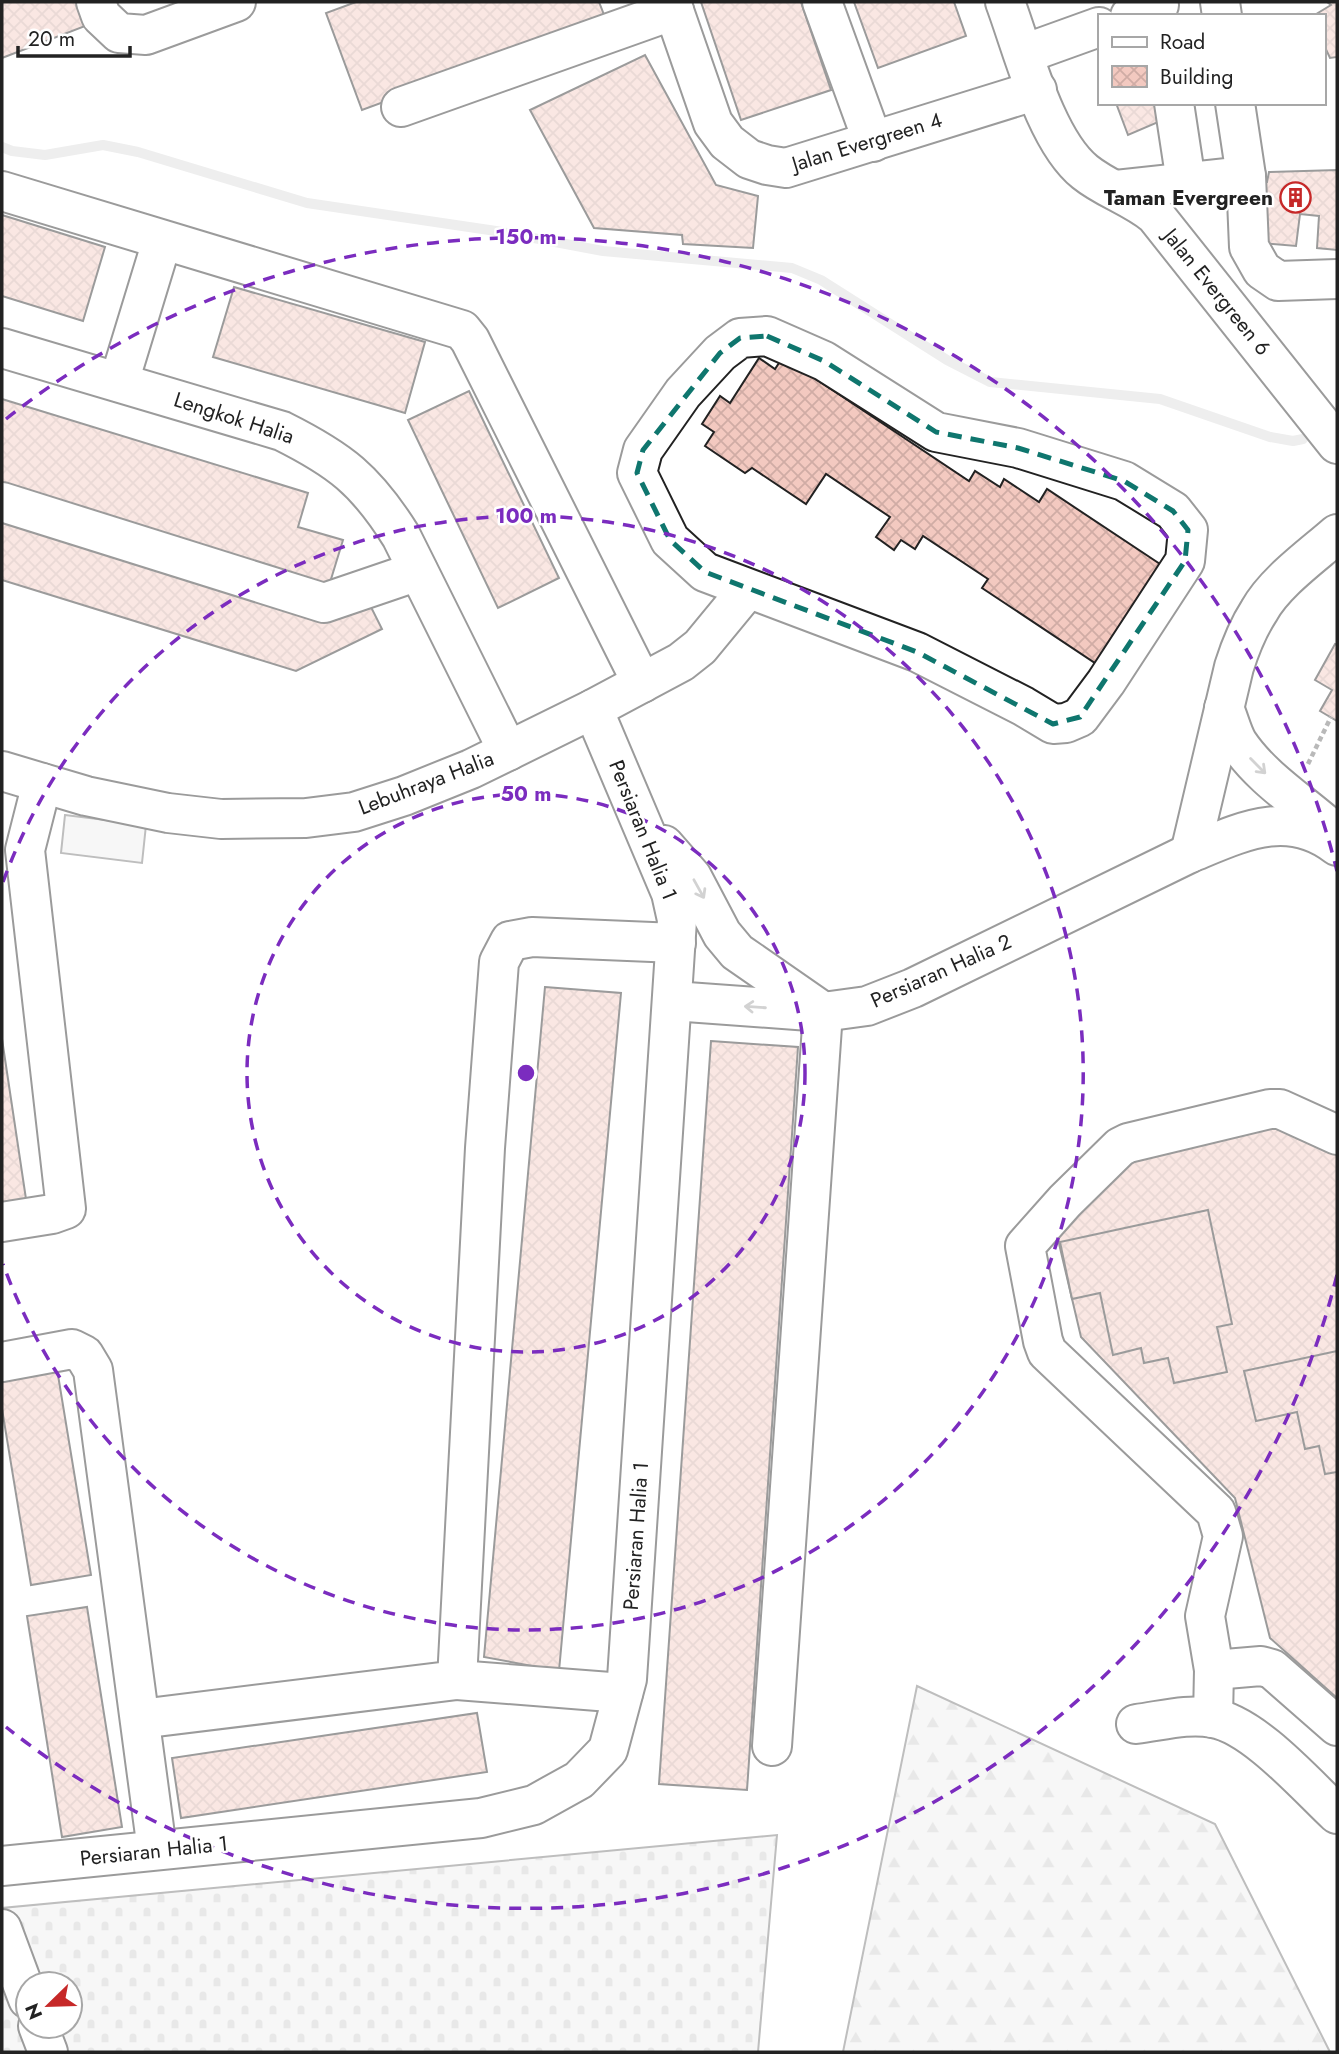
<svg xmlns="http://www.w3.org/2000/svg" width="1339" height="2054" font-family="Jost,sans-serif">
  <style>
    .forest { fill: url(#forest-firs); stroke: #6f6f6f; stroke-width: 2 }
    .cemetery { fill: url(#cemetery-stones); stroke: #6f6f6f; stroke-width: 2; fill-rule: evenodd }
    .garden { fill: #eee; stroke: #6f6f6f; stroke-width: 2 }
    .lines { fill: none; stroke-linecap: round; stroke-linejoin: round }
    .stream { stroke: #d9d9d9; stroke-width: 10 }
    .building { fill: url(#building-cross-hatch); stroke: #222; stroke-width: 2 }
    .minor-casing { stroke: #222; stroke-width: 42 }
    .path { stroke: #646464; stroke-width: 4.5; stroke-dasharray: 5 3.5; stroke-linecap: butt }
    .minor { stroke: #fff; stroke-width: 38 }
    .oneway { stroke: #9c9c9c }
    .marked { fill: none; stroke: #0f766e; stroke-width: 5; stroke-dasharray: 14 9; stroke-linejoin: round }
    .ring { fill: none; stroke: #7b2cbf; stroke-width: 3.5; stroke-dasharray: 12 9 }
    .labels { text-anchor: middle; stroke-width: 5; stroke-linejoin: round; paint-order: stroke }
    .street-label { font-size: 21px; fill: #222; stroke: #fff }
    .poi-label { font-size: 21px; font-weight: bold; fill: #222; stroke: #fff; text-anchor: end }
    .centre { fill: #7b2cbf; stroke: #fff; stroke-width: 3.5 }
    .ring-label { font-size: 21px; text-anchor: middle; font-weight: bold; fill: #7b2cbf; stroke: #fff; stroke-width: 5; stroke-linejoin: round; paint-order: stroke }
  </style>
  <defs>
    <pattern id="forest-firs" width="22" height="20" patternUnits="userSpaceOnUse" patternTransform="scale(1.75)"><rect width="22" height="20" fill="#eee"/><path d="M5 1l3.5 6h-7zM16 11l3.5 6h-7z" fill="#ccc"/></pattern>
    <pattern id="cemetery-stones" width="16" height="16" patternUnits="userSpaceOnUse" patternTransform="scale(1.75)"><rect width="16" height="16" fill="#eee"/><path d="M2 7V4a2 2 0 0 1 4 0v3zM10 15v-3a2 2 0 0 1 4 0v3z" fill="#ccc"/></pattern>
    <pattern id="building-cross-hatch" width="8" height="8" patternUnits="userSpaceOnUse" patternTransform="scale(1.75)"><rect width="8" height="8" fill="#f3c9c0"/><path d="M0 0l8 8M0 8l8-8" fill="none" stroke="#d0aca5"/></pattern>
  </defs>
  <rect width="100%" height="100%" fill="#fff"/>
  <path class="forest" d="M 917,1686 L 1215,1824 L 1330,2052 L 843,2052 Z"/>
  <path class="cemetery" d="M 777,1835 L 758,2052 L 2,2052 L 2,1908 ZM 28,1984 L 70,1984 L 70,2026 L 28,2026 Z"/>
  <path class="garden" d="M 65,815 L 146,825 L 142,863 L 61,853 Z"/>
  <g class="lines">
    <path class="stream" d="M 2,147 L 12,151 L 45,155 L 103,145 L 138,152 L 307,203 L 496,231 L 603,251 L 792,268 L 821,280 L 947,360 L 990,382 L 1160,399 L 1270,437 L 1293,441 L 1303,439"/>
  </g>
  <g class="building">
    <path d="M 2,2 L 86,2 L 93,23 L 2,58 Z"/>
    <path d="M 356,2 L 599,2 L 606,20 L 362,110 L 326,13 Z"/>
    <path d="M 701,2 L 801,2 L 831,90 L 741,120 Z"/>
    <path d="M 854,2 L 954,2 L 966,36 L 878,68 Z"/>
    <path d="M 1327,2 L 1337,2 L 1337,57 L 1330,58 L 1323,43 L 1323,16 L 1313,16 L 1331,5 Z"/>
    <path d="M 645,55 L 716,185 L 758,196 L 753,248 L 683,244 L 682,235 L 594,228 L 530,110 Z"/>
    <path d="M 1116,103 L 1158,103 L 1163,120 L 1128,135 Z"/>
    <path d="M 1337,170 L 1337,250 L 1317,248 L 1319,216 L 1300,214 L 1296,246 L 1260,243 L 1257,182 L 1267,182 L 1269,172 Z"/>
    <path d="M 2,215 L 105,247 L 83,321 L 2,296 Z"/>
    <path d="M 234,287 L 425,342 L 405,413 L 213,357 Z"/>
    <path d="M 783,357 L 969,481 L 975,471 L 1000,487 L 1004,479 L 1039,502 L 1047,489 L 1163,566 L 1098,665 L 982,588 L 988,579 L 923,536 L 915,549 L 901,540 L 894,550 L 876,537 L 890,517 L 826,474 L 806,504 L 752,468 L 745,473 L 705,446 L 714,432 L 702,424 L 720,396 L 730,403 L 759,358 L 775,369 Z"/>
    <path d="M 469,391 L 559,578 L 498,608 L 408,420 Z"/>
    <path d="M 2,399 L 308,493 L 298,527 L 343,540 L 328,589 L 2,488 Z"/>
    <path d="M 2,514 L 364,593 L 382,629 L 296,671 L 2,580 Z"/>
    <path d="M 1335,644 L 1337,645 L 1337,721 L 1320,711 L 1332,690 L 1315,680 Z"/>
    <path d="M 545,987 L 621,993 L 559,1671 L 484,1657 Z"/>
    <path d="M 2,1039 L 26,1199 L 2,1203 Z"/>
    <path d="M 711,1041 L 798,1047 L 747,1790 L 659,1784 Z"/>
    <path d="M 1276,1122 L 1337,1146 L 1337,1698 L 1270,1638 L 1235,1498 L 1081,1337 L 1057,1235 L 1139,1155 Z"/>
    <path d="M 1208,1210 L 1232,1324 L 1217,1327 L 1227,1372 L 1174,1383 L 1168,1358 L 1144,1363 L 1141,1348 L 1113,1355 L 1100,1293 L 1072,1299 L 1060,1242 Z"/>
    <path d="M 1337,1351 L 1337,1472 L 1325,1474 L 1319,1446 L 1305,1449 L 1297,1412 L 1256,1421 L 1244,1371 Z"/>
    <path d="M 57,1369 L 91,1575 L 31,1585 L 2,1409 L 2,1378 Z"/>
    <path d="M 87,1607 L 122,1827 L 62,1837 L 27,1616 Z"/>
    <path d="M 477,1713 L 487,1772 L 181,1818 L 172,1758 Z"/>
  </g>
  <g class="lines">
    <defs>
      <g id="minor">
        <path d="M 96,2 L 101,16 L 119,33 L 146,35 L 236,2"/>
        <path d="M 671,2 L 713,123 L 727,142 L 749,159 L 767,165 L 786,168 L 1037,90"/>
        <path d="M 822,2 L 873,142"/>
        <path d="M 1005,2 C 1023,50 1045,140 1085,172 C 1106,189 1133,197 1155,215 L 1337,444"/>
        <path d="M 1220,2 L 1222,16"/>
        <path d="M 1130,16 L 1159,5"/>
        <path d="M 1024,54 L 1099,27"/>
        <path d="M 1174,103 L 1186,182"/>
        <path d="M 1235,103 L 1246,176 L 1249,247 L 1262,270 L 1278,281 L 1337,279"/>
        <path d="M 401,107 L 674,10"/>
        <path d="M 1116,190 L 1246,176"/>
        <path d="M 2,191 L 462,330 L 470,340 L 642,683"/>
        <path d="M 767,336 L 824,361 L 936,432 L 1018,448 L 1124,481 L 1173,511 L 1188,530 L 1185,561 L 1106,682 L 1080,717 L 1066,723 L 1053,724 L 1023,706 L 917,652 L 705,572 L 670,540 L 637,473 L 643,450 L 683,393 L 720,353 L 740,338 Z"/>
        <path d="M 2,348 L 282,431 C 340,460 366,480 401,536 L 508,751"/>
        <path d="M 119,382 L 162,241"/>
        <path d="M 2,502 L 324,603 L 418,571"/>
        <path d="M 1224,708 C 1229,719 1232,733 1238,743 C 1260,776 1297,800 1326,825 L 1333,833"/>
        <path d="M 2,771 L 86,796 L 168,813 L 221,819 L 306,818 L 354,812 L 404,796 L 471,769 L 593,709 L 681,662 L 700,647 L 747,590"/>
        <path d="M 664,845 L 692,877 L 722,934 L 737,952 L 822,1011"/>
        <path d="M 1190,853 L 1234,667 C 1240,648 1248,628 1259,611 C 1275,582 1312,556 1337,534"/>
        <path d="M 673,1001 L 823,1012 L 867,1006 L 913,988 L 1190,853 C 1241,832 1288,808 1337,846"/>
        <path d="M 2,1222 L 52,1214 L 66,1209 L 25,850 L 42,783"/>
        <path d="M 2,1362 L 72,1349 L 84,1355 L 93,1370 L 157,1850"/>
        <path d="M 1214,1670 L 1261,1666 L 1272,1669 L 1337,1726"/>
        <path d="M 457,1680 L 623,1693"/>
        <path d="M 1213,1718 L 1214,1670 L 1205,1616 L 1223,1536 L 1216,1512 L 1047,1352 L 1043,1341 L 1025,1246 L 1065,1201 L 1120,1147 L 1128,1143 L 1270,1109 L 1280,1109 L 1337,1135"/>
        <path d="M 140,1719 L 457,1680 L 485,1148 L 499,962 L 510,941 L 532,937 L 676,943"/>
        <path d="M 1136,1724 C 1161,1721 1188,1713 1213,1718 C 1254,1725 1306,1785 1337,1814"/>
        <path d="M 772,1746 L 823,1012"/>
        <path d="M 2,1866 L 481,1818 L 534,1805 L 579,1780 L 608,1750 L 627,1679 L 677,920 L 671,893 L 593,709"/>
        <path d="M 2,1929 L 28,1999"/>
        <path d="M 38,2026 L 48,2052"/>
      </g>
    </defs>
    <use href="#minor" class="minor-casing"/>
    <path class="path" d="M 1308,764 L 1331,717"/>
    <use href="#minor" class="minor"/>
  </g>
  <defs><path id="oneway-shaft" d="M-6 0H5M1.5-3L5.5 0L1.5 3" fill="none" stroke-width="1.6" stroke-linecap="round" stroke-linejoin="round" transform="scale(1.75)"/></defs>
  <g class="oneway">
    <use href="#oneway-shaft" transform="translate(1258 766) rotate(45)"/>
    <use href="#oneway-shaft" transform="translate(699 889) rotate(61)"/>
    <use href="#oneway-shaft" transform="translate(755 1007) rotate(-176)"/>
  </g>
  <path d="M0 0H1339V2054H0ZM 767,336 L 824,361 L 936,432 L 1018,448 L 1124,481 L 1173,511 L 1188,530 L 1185,561 L 1080,717 L 1053,724 L 917,652 L 705,572 L 670,540 L 637,473 L 643,450 L 720,353 L 740,338 Z" fill="#fff" fill-opacity=".55" fill-rule="evenodd"/>
  <path class="marked" d="M 767,336 L 824,361 L 936,432 L 1018,448 L 1124,481 L 1173,511 L 1188,530 L 1185,561 L 1080,717 L 1053,724 L 917,652 L 705,572 L 670,540 L 637,473 L 643,450 L 720,353 L 740,338 Z"/>
  <g class="ring">
    <circle cx="526" cy="1073" r="279"/>
    <path d="M3 882A557 557 0 1 1 3 1264"/>
    <path d="M1337 1275A836 836 0 0 1 6 1727M6 419A836 836 0 0 1 1337 871"/>
  </g>
  <defs>
    <symbol id="building-ring" viewBox="-11 -11 22 22"><circle r="9.5" fill="#fff" stroke="#c62828" stroke-width="1.5"/><path d="M-4-6H4V6H1V3H-1V6H-4ZM-2.5-4.3h1.7v1.8h-1.7ZM.8-4.3h1.7v1.8H.8ZM-2.5-1h1.7V.8h-1.7ZM.8-1h1.7V.8H.8Z" fill="#c62828"/></symbol>
  </defs>
  <g fill-rule="evenodd">
    <use href="#building-ring" x="1278" y="180" width="35" height="35"/>
  </g>
  <g class="labels">
    <g class="street-label">
      <text transform="translate(867 142) rotate(-17)" y="7">Jalan Evergreen 4</text>
      <text transform="translate(1217 292) rotate(51)" y="7">Jalan Evergreen 6</text>
      <text transform="translate(234 418) rotate(18)" y="7">Lengkok Halia</text>
      <text transform="translate(426 783) rotate(-21)" y="7">Lebuhraya Halia</text>
      <text transform="translate(643 830) rotate(68)" y="7">Persiaran Halia 1</text>
      <text transform="translate(941 971) rotate(-24)" y="7">Persiaran Halia 2</text>
      <text transform="translate(636 1536) rotate(-86)" y="7">Persiaran Halia 1</text>
      <text transform="translate(154 1851) rotate(-6)" y="7">Persiaran Halia 1</text>
    </g>
    <g class="poi-label">
      <text x="1273" y="205">Taman Evergreen</text>
    </g>
  </g>
  <circle cx="526" cy="1073" r="10" class="centre"/>
  <g class="ring-label">
    <text x="526" y="244">150 m</text>
    <text x="526" y="523">100 m</text>
    <text x="526" y="801">50 m</text>
  </g>
  <rect width="1339" height="2054" fill="none" stroke="#222222" stroke-width="7"/>
  <rect x="1098" y="14" width="228" height="91" fill="#ffffff" stroke="#a7a7a7" stroke-width="2"/>
  <rect x="1112" y="37" width="35" height="10" fill="#ffffff" stroke="#a7a7a7" stroke-width="2"/>
  <text x="1160" y="49" font-size="21" fill="#222222">Road</text>
  <rect x="1112" y="66" width="35" height="21" fill="url(#building-cross-hatch)" stroke="#a7a7a7" stroke-width="2"/>
  <text x="1160" y="84" font-size="21" fill="#222222">Building</text>
  <g transform="translate(49 2005) rotate(247)"><circle r="33" fill="#ffffff" stroke="#a7a7a7" stroke-width="2"/>
  <path d="M0-5L12 26L0 18L-12 26Z" fill="#c62828"/>
  <text y="-10" font-size="19" font-weight="bold" text-anchor="middle" fill="#222222">N</text>
  </g>
  <path d="M18 46v10h112v-10" fill="none" stroke="#222222" stroke-width="3.5"/>
  <text x="28" y="46" font-size="21" fill="#222222" stroke="#ffffff" stroke-width="5" paint-order="stroke">20 m</text>
</svg>
